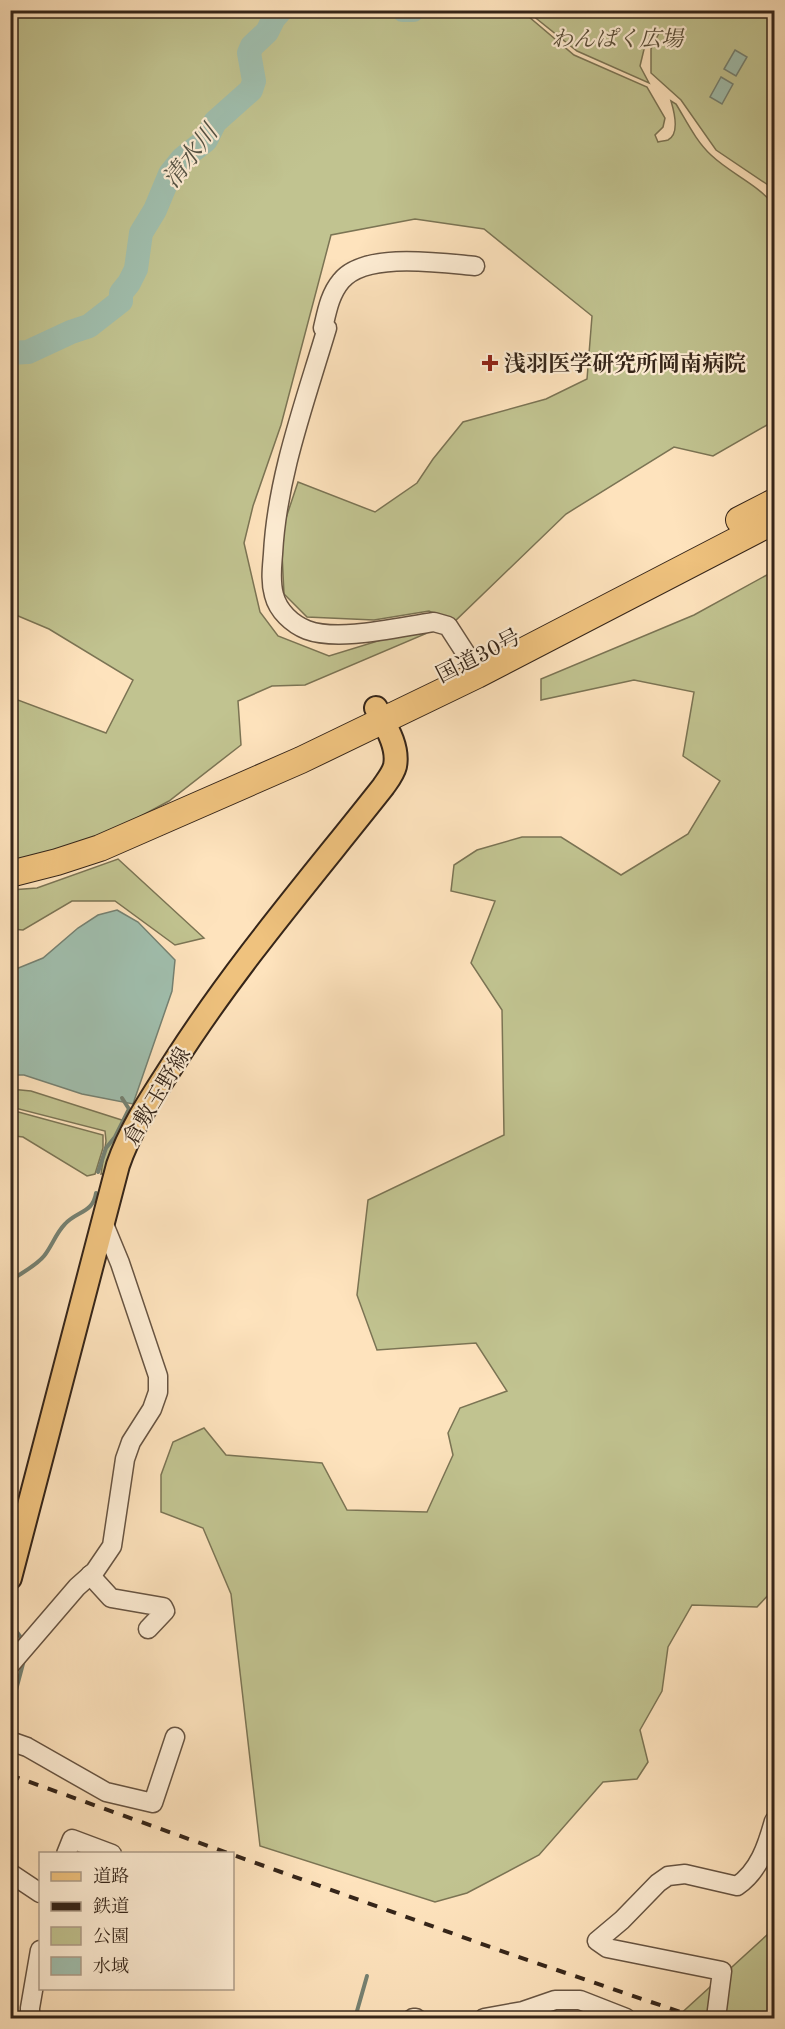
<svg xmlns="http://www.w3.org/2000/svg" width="785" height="2029" font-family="'Old Standard TT','Noto Serif JP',serif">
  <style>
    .green { fill: #c1c390; stroke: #7b7454; stroke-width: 1.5 }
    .water { fill: #a0bead; stroke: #758172; stroke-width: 1.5 }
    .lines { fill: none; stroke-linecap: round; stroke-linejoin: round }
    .stream { stroke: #758172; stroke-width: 4 }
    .river { stroke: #a0bead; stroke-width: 24 }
    .minor-casing { stroke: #675442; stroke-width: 21 }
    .major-casing { stroke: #352519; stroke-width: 26 }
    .highway-casing { stroke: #352519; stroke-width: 28 }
    .minor { stroke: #feedd4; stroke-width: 18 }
    .major { stroke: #efc27e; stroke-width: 22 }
    .highway { stroke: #efc27e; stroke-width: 26 }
    .rail { stroke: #352519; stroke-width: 4; stroke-dasharray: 10 10; stroke-linecap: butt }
    .poi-dot { fill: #8f2418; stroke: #feedd4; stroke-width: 2 }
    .labels { text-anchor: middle; stroke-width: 4.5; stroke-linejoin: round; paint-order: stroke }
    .park-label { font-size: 22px; font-style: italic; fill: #584c37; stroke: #feedd4 }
    .poi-label { font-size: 22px; font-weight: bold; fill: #352519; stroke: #feedd4; text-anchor: start }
    .street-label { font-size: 22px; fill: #352519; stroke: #feedd4 }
    .water-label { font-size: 24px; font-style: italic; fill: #555345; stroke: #feedd4 }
  </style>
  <rect width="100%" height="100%" fill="#fee3bd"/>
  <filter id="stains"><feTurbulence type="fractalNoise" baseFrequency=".00333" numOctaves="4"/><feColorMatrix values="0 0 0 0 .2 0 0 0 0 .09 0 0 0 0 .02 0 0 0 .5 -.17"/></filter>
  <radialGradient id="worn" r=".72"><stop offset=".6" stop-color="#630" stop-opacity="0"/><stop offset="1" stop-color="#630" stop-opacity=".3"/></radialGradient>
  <g class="green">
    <path d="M 11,11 L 522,11 L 574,55 L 647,87 L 665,118 L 663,127 L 655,135 L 658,142 C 661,141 665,141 668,140 C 680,134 674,111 671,101 L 676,104 C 687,122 696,141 711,155 C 731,174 756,183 774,205 L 774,421 L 713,456 L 674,447 L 566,514 L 454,622 L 429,611 L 374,620 L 307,617 L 284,594 L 281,533 L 298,482 L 375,512 L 417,483 L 433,459 L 463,422 L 546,399 L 587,379 L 592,316 L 484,229 L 415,219 L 331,235 L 281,425 L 253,506 L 244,543 L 260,612 L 278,636 L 329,656 L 407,632 L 425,634 L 305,685 L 272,686 L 238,701 L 241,745 L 169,801 L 87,845 L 11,866 L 10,697 L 106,733 L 133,680 L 49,629 L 11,613 L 10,373 L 15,372 L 15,353 L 10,351 Z"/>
    <path d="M 527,11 L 774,11 L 774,192 L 768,185 L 716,150 L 681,100 L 651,73 L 651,49 L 659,33 L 646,41 L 640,66 L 649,83 L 577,51 Z"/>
    <path d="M 774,571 L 774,1589 L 757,1607 L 692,1605 L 668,1647 L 662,1691 L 640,1730 L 648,1762 L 637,1779 L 603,1782 L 539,1855 L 467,1893 L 435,1902 L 260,1846 L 231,1594 L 203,1528 L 161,1512 L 161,1475 L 173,1442 L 204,1428 L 226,1455 L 322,1463 L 347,1510 L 427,1512 L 453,1455 L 448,1433 L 460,1408 L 507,1391 L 476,1343 L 377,1350 L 357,1295 L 368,1200 L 504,1135 L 502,1010 L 471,963 L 495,901 L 451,891 L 454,865 L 477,850 L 522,837 L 561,837 L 621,875 L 688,834 L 720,781 L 683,756 L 694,692 L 634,680 L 541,700 L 541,679 L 694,615 Z"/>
    <path d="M 118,859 L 204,938 L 175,945 L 115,901 L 72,901 L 23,930 L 11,929 L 11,890 L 37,888 Z"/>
    <path d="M 10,1089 L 31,1091 L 128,1122 L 107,1173 L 101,1174 L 106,1141 L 105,1131 L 11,1107 Z"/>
    <path d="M 11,1110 L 103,1135 L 103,1148 L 95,1174 L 87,1176 L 23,1137 L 15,1136 L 11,1141 Z"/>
    <path d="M 768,1934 L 774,1934 L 774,2018 L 676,2018 Z"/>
  </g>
  <g class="water">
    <path d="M 735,50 L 747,57 L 736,76 L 724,69 Z"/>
    <path d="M 721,77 L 733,84 L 722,104 L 710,97 Z"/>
    <path d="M 117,910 L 138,922 L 175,960 L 172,991 L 133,1104 L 82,1094 L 24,1075 L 11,1075 L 11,971 L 43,958 L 78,928 L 98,915 Z"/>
  </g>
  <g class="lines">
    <g class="stream">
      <path d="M 98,1172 L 106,1148 L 115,1137 L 129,1109 L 122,1098"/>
      <path d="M 10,1281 C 21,1273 36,1266 44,1256 C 52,1246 56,1233 65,1224 C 77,1211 93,1213 96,1193"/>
      <path d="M 11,1624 L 22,1639"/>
      <path d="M 10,1693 L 16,1690 L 24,1660"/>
      <path d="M 355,2018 L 367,1976"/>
    </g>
    <g class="river">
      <path d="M 403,10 L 413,10"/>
      <path d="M 10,353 L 28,352 L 71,332 L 89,326 L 121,301 L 121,293 L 129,283 L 136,269 L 141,233 L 155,210 L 170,174 L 182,159 L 206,140 L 215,122 L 251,90 L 254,81 L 249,53 L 252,46 L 267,32 L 274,18 L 281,10"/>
    </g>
    <defs>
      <g id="minor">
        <path d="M 475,266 C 442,263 365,251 341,281 C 330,294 327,311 323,328 L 327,328 C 305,402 277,477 273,554 C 272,567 270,581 274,595 C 278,611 292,624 307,630 C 339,642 399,627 434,622 L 448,626 L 470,660 L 477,675"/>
        <path d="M 90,1575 L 111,1598 L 163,1607 L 165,1611 L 148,1629"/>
        <path d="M 10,1665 L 77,1587 L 95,1571 L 112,1546 L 125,1459 L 131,1442 L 152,1409 L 158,1392 L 158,1376 L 120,1263 L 103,1222"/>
        <path d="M 10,1741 L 27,1747 L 106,1792 L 153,1803 L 175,1737"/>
        <path d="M 66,1854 L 72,1839 L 112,1854"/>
        <path d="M 10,1873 L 40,1893"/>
        <path d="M 30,2018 L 30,2008 L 40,1950"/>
        <path d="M 413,2018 L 416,2018"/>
        <path d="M 484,2018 L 523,2011 L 555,2000 L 580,2000 L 626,2018"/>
        <path d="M 716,2018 L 722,1971 L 607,1948 L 597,1941 L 622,1920 L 658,1883 L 668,1876 L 685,1874 L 737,1886 C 759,1871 767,1846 774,1821"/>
      </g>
      <path id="major" d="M 10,1578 L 118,1165 C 131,1127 154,1094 175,1061 C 237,964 312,877 383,787 C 387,781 393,774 395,766 C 399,746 385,725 376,708"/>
      <g id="highway">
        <path d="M 739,520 L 774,502"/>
        <path d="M 10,874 L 57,862 L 100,848 L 301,760 L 477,675 L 774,521"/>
      </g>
    </defs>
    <use href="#minor" class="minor-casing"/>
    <use href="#major" class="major-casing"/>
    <use href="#highway" class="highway-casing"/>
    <use href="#minor" class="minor"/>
    <use href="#major" class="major"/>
    <use href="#highway" class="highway"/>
    <path class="rail" d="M 10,1775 L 510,1954 L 698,2018"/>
  </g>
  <path class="poi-dot" d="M487 354h6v6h6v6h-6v6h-6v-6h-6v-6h6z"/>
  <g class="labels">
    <g class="park-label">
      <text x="617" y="46">わんぱく広場</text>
    </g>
    <g class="poi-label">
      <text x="504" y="371">浅羽医学研究所岡南病院</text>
    </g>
    <g class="street-label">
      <text transform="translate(478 655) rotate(-27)" y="8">国道30号</text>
      <text transform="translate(156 1096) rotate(-59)" y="8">倉敷玉野線</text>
    </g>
    <g class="water-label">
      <text transform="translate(190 156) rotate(-52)" y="8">清水川</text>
    </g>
  </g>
  <rect width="785" height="2029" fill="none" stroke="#fee3bd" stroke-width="36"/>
  <rect x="12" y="12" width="761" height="2005" fill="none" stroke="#352519" stroke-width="3"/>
  <rect x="18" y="18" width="749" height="1993" fill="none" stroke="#352519" stroke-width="1.5"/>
  <rect x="39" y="1852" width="195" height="138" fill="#feedd4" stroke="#ae9d89" stroke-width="1.5"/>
  <rect x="51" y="1872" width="30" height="9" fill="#efc27e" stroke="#ae9d89" stroke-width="1.5"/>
  <text x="93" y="1882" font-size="18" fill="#352519">道路</text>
  <rect x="51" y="1902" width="30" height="9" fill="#352519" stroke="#ae9d89" stroke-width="1.5"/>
  <text x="93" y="1912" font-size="18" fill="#352519">鉄道</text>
  <rect x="51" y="1927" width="30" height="18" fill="#c1c390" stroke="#ae9d89" stroke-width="1.5"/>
  <text x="93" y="1942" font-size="18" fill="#352519">公園</text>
  <rect x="51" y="1957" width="30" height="18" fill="#a0bead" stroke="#ae9d89" stroke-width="1.5"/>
  <text x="93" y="1972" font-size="18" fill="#352519">水域</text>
  <rect width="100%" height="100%" filter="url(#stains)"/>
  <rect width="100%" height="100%" fill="url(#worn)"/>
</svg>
